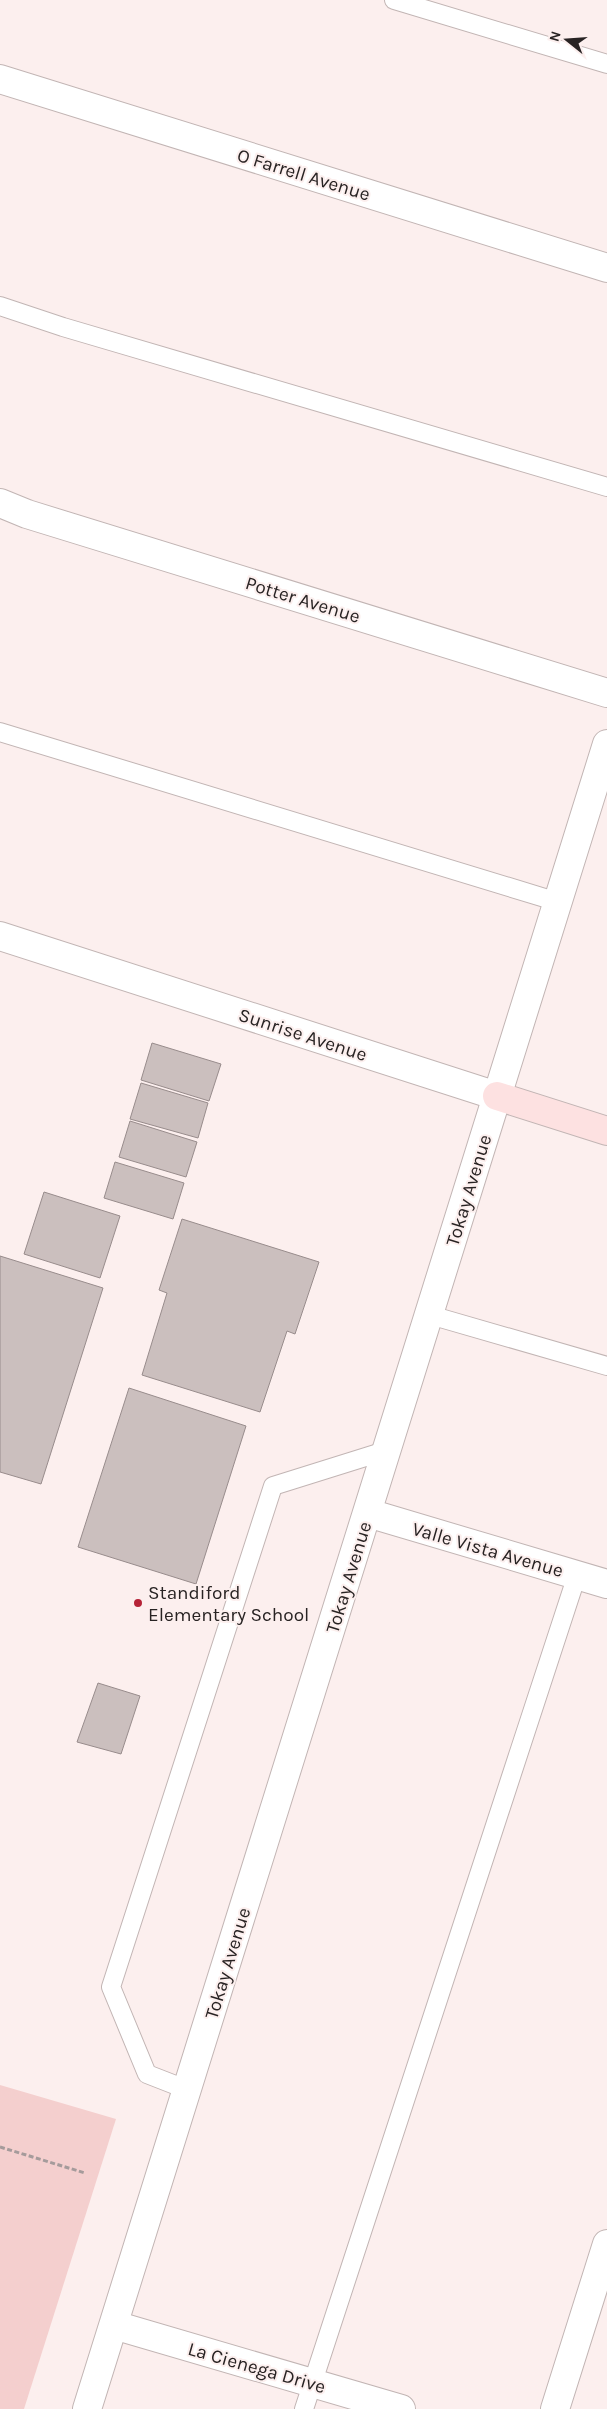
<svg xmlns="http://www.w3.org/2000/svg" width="607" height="2409" font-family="Karla,sans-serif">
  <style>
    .green { fill: #f4cfce }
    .building { fill: #cbbfbe; stroke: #988c8c }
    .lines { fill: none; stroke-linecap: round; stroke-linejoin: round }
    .lane-casing { stroke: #c2b5b4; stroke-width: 20 }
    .street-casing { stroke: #c2b5b4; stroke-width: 30 }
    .secondary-casing { stroke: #c2b5b4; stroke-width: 30 }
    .path { stroke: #a59b9b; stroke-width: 3; stroke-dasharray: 5 2.5; stroke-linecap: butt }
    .lane { stroke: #fff; stroke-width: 18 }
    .street { stroke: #fff; stroke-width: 28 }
    .secondary { stroke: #fde1e1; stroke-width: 28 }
    .poi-dot { fill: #b52337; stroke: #fcefee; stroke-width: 2 }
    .labels { text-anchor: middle; stroke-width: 4; stroke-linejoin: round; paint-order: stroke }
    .street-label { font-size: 19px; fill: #282323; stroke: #fcefee }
    .poi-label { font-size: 19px; fill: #282323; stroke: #fcefee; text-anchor: start }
  </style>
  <rect width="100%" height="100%" fill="#fcefee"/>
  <path class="green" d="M 0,2085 L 116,2119 L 24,2409 L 0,2409 Z"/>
  <g class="building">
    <path d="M 152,1043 L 221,1064 L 209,1101 L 141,1080 Z"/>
    <path d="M 141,1083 L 208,1103 L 198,1138 L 130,1119 Z"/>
    <path d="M 130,1121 L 197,1142 L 186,1177 L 119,1157 Z"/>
    <path d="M 115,1162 L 184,1183 L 173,1219 L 104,1198 Z"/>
    <path d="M 44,1192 L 120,1216 L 100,1278 L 24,1254 Z"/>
    <path d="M 182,1219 L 319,1262 L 295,1334 L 287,1331 L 260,1412 L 142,1375 L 167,1293 L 159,1290 Z"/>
    <path d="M 0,1256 L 103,1288 L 41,1484 L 0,1472 Z"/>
    <path d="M 129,1388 L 246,1426 L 196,1584 L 78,1547 Z"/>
    <path d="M 98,1683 L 140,1696 L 121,1754 L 77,1742 Z"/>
  </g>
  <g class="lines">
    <defs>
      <g id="lane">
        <path d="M 394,0 L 607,64"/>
        <path d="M 0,306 L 63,327 L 607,487"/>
        <path d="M 0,732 L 558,902"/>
        <path d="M 430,1315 L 607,1366"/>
        <path d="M 188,2090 L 147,2074 L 111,1987 L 273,1486 L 388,1450"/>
        <path d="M 304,2409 L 577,1575"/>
      </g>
      <g id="street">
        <path d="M 0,79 L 607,268"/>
        <path d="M 0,503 L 27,514 L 607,693"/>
        <path d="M 0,936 L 497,1096"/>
        <path d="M 368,1513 L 607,1584"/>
        <path d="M 114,2325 L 401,2409"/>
        <path d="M 87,2409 L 607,744"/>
        <path d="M 555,2409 L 607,2244"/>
      </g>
      <path id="secondary" d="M 497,1096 L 607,1131"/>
    </defs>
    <use href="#lane" class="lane-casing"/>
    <use href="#street" class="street-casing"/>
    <use href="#secondary" class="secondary-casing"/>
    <path class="path" d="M 0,2147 L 85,2173"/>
    <use href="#lane" class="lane"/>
    <use href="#street" class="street"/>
    <use href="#secondary" class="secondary"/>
  </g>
  <circle class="poi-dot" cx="138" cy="1603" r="5"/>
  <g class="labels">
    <g class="street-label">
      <text transform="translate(304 174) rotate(17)" y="7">O Farrell Avenue</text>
      <text transform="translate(303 599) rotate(17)" y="7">Potter Avenue</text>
      <text transform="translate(303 1034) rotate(18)" y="7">Sunrise Avenue</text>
      <text transform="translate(468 1190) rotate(-73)" y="7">Tokay Avenue</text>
      <text transform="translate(488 1549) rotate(16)" y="7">Valle Vista Avenue</text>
      <text transform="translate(348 1577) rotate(-73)" y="7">Tokay Avenue</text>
      <text transform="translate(227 1963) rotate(-73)" y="7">Tokay Avenue</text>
      <text transform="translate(257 2367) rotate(16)" y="7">La Cienega Drive</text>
    </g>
    <g class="poi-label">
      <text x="148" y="1599">Standiford<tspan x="148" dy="22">Elementary School</tspan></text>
    </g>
  </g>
  <g transform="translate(567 40) rotate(287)" stroke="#fcefee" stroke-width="4" paint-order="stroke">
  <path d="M0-4L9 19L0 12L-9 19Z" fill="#282323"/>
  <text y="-8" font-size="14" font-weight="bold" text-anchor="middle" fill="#282323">N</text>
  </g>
</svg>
